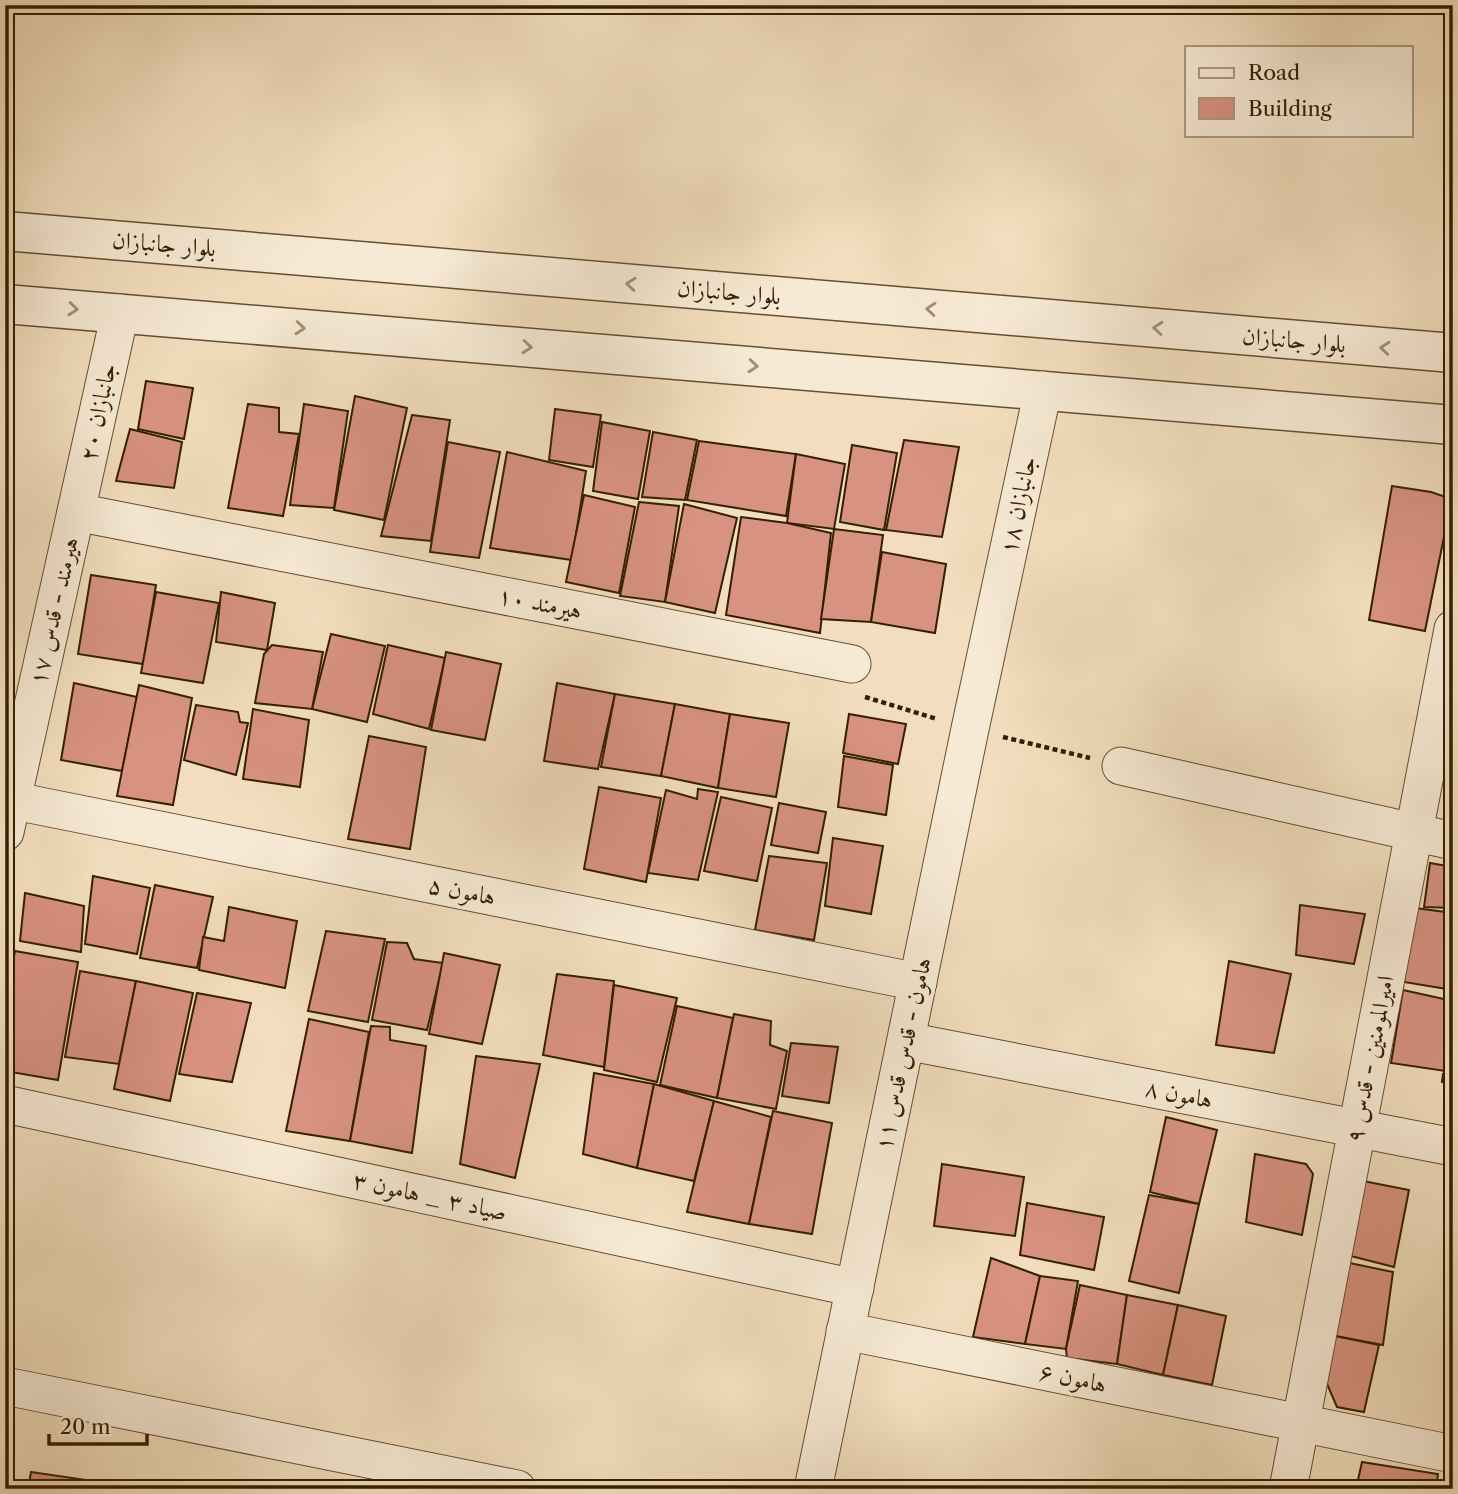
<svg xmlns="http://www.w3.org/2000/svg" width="1458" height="1494" font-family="'Libre Caslon Text',Amiri,serif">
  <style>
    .building { fill: #d89281; stroke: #341f01; stroke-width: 2 }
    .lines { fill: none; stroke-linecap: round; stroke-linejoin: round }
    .minor-casing { stroke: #644f30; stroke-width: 39 }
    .tertiary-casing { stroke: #644f30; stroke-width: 41 }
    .path { stroke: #341f01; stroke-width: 4.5; stroke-dasharray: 5 3.5; stroke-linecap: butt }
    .minor { stroke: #f7ead5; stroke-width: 37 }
    .tertiary { stroke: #f7ead5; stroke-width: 38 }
    .oneway { stroke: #9f8f76 }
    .labels { text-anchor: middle; stroke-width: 7; stroke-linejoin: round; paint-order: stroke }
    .street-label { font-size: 24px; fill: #341f01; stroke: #f7ead5 }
  </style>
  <rect width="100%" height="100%" fill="#f2debe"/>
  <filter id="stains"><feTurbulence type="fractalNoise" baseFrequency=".00286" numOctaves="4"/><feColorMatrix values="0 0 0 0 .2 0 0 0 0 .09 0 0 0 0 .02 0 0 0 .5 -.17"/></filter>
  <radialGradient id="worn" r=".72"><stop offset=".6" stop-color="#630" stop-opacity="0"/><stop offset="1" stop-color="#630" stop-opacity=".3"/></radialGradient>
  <g class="building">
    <path d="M 146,381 L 193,388 L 184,439 L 138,429 Z"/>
    <path d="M 355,396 L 407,408 L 384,520 L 334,510 Z"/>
    <path d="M 248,404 L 279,408 L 279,432 L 299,434 L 283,516 L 228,508 Z"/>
    <path d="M 304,404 L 348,411 L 334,508 L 290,505 Z"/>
    <path d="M 555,409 L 601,415 L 593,467 L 549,460 Z"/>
    <path d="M 412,415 L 450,420 L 431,541 L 381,536 Z"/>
    <path d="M 602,422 L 650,431 L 638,499 L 593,491 Z"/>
    <path d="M 130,429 L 182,442 L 174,488 L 116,481 Z"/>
    <path d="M 653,432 L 697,440 L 685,500 L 642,497 Z"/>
    <path d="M 904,440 L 959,447 L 942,537 L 886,530 Z"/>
    <path d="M 699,441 L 796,454 L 786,516 L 687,500 Z"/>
    <path d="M 448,442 L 500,452 L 479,558 L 430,552 Z"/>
    <path d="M 852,445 L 897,453 L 884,530 L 840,522 Z"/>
    <path d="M 507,452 L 586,471 L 572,560 L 490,548 Z"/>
    <path d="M 796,454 L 845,464 L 834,529 L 787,523 Z"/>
    <path d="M 1392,486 L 1431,492 L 1443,496 L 1450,507 L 1425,631 L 1369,620 Z"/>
    <path d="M 584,495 L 635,507 L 619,593 L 566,582 Z"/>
    <path d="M 639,502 L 679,506 L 665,602 L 620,596 Z"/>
    <path d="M 684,504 L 737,518 L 715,613 L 665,602 Z"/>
    <path d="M 741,517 L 787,523 L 831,533 L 820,633 L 726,615 Z"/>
    <path d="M 834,529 L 883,535 L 871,622 L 821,619 Z"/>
    <path d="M 882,552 L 946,564 L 935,633 L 871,622 Z"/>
    <path d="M 91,575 L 156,585 L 143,664 L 78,654 Z"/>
    <path d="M 156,592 L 219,603 L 203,683 L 141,673 Z"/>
    <path d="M 221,592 L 275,603 L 267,650 L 216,642 Z"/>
    <path d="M 331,634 L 385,646 L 367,722 L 312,709 Z"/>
    <path d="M 272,645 L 323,652 L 312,709 L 255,703 L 264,654 Z"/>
    <path d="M 388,645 L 445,658 L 429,729 L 373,714 Z"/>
    <path d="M 446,652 L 501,664 L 485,740 L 431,730 Z"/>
    <path d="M 74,683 L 137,697 L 122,771 L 61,760 Z"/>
    <path d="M 557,683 L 615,694 L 598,769 L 544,761 Z"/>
    <path d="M 139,685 L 192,698 L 173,805 L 117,796 Z"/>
    <path d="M 615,694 L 675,704 L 661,776 L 601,767 Z"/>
    <path d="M 675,704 L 730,714 L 718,788 L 661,776 Z"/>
    <path d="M 196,705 L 238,712 L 240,722 L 248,723 L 236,775 L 184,760 Z"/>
    <path d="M 253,709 L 309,720 L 300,787 L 243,779 Z"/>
    <path d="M 730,714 L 789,723 L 776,797 L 718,788 Z"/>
    <path d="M 849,714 L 906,724 L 898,764 L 843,753 Z"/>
    <path d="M 369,736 L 426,747 L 410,849 L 348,839 Z"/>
    <path d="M 844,756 L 893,765 L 886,815 L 838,807 Z"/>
    <path d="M 599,787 L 661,798 L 646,882 L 584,869 Z"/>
    <path d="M 698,789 L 718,792 L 698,880 L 648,873 L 666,790 L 697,799 Z"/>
    <path d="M 721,797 L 772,808 L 757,881 L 704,871 Z"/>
    <path d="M 779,803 L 826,812 L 818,853 L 771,845 Z"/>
    <path d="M 833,838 L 883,846 L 871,914 L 825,906 Z"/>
    <path d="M 769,856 L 827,863 L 814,940 L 755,930 Z"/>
    <path d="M 1430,863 L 1453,867 L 1453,908 L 1424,907 Z"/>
    <path d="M 93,876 L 150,888 L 137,954 L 85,944 Z"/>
    <path d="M 155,885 L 213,897 L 197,968 L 140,958 Z"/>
    <path d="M 25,893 L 84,906 L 81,952 L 20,941 Z"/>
    <path d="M 1300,905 L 1365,914 L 1354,964 L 1296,955 Z"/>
    <path d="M 229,907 L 297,921 L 285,988 L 199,970 L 203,937 L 224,941 Z"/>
    <path d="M 1415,908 L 1453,913 L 1453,990 L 1404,982 Z"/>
    <path d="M 326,931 L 385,939 L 368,1022 L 308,1011 Z"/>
    <path d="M 387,942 L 407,943 L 414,959 L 443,963 L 427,1030 L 372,1020 Z"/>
    <path d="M 15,951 L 78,962 L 58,1080 L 5,1071 L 5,1000 Z"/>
    <path d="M 444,953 L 500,965 L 482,1044 L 429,1034 Z"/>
    <path d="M 1229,961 L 1291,974 L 1274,1053 L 1216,1045 Z"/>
    <path d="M 80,971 L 136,981 L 119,1064 L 65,1057 Z"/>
    <path d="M 557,974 L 614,981 L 604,1067 L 543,1055 Z"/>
    <path d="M 136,981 L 193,993 L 170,1101 L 114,1089 Z"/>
    <path d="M 614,985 L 677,998 L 657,1082 L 604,1070 Z"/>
    <path d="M 1403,990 L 1453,1001 L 1453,1036 L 1445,1071 L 1391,1063 Z"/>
    <path d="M 197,993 L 251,1003 L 232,1082 L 179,1074 Z"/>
    <path d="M 677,1006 L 733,1018 L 717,1098 L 660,1085 Z"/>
    <path d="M 734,1014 L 771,1021 L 770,1045 L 787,1051 L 776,1109 L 717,1098 Z"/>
    <path d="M 309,1019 L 369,1032 L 350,1141 L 286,1131 Z"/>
    <path d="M 371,1026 L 390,1027 L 390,1040 L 426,1046 L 412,1153 L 350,1141 Z"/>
    <path d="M 791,1043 L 838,1047 L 829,1103 L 782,1096 Z"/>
    <path d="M 1453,1046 L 1453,1084 L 1442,1082 L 1443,1074 L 1448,1074 Z"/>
    <path d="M 476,1056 L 540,1064 L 515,1178 L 460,1164 Z"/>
    <path d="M 594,1073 L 654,1084 L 637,1168 L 583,1154 Z"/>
    <path d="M 654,1084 L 714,1101 L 694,1181 L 637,1168 Z"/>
    <path d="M 714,1101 L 771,1117 L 749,1224 L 687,1212 Z"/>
    <path d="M 773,1111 L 832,1123 L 812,1234 L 749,1224 Z"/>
    <path d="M 1166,1117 L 1217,1130 L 1199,1204 L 1150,1192 Z"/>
    <path d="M 1255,1154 L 1306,1164 L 1313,1174 L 1302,1235 L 1246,1222 Z"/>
    <path d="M 942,1164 L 1024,1177 L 1015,1236 L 934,1226 Z"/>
    <path d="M 1358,1180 L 1409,1190 L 1394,1267 L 1343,1254 Z"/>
    <path d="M 1149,1195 L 1199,1204 L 1179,1293 L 1129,1281 Z"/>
    <path d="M 1027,1203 L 1104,1217 L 1094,1270 L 1020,1255 Z"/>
    <path d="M 991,1258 L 1040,1276 L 1025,1344 L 973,1337 Z"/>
    <path d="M 1340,1261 L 1393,1272 L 1383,1345 L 1330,1335 Z"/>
    <path d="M 1040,1276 L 1078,1281 L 1066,1349 L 1025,1344 Z"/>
    <path d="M 1080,1285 L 1127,1295 L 1117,1364 L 1067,1358 L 1066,1349 Z"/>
    <path d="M 1127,1295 L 1178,1305 L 1163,1375 L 1117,1364 Z"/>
    <path d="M 1178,1305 L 1226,1316 L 1212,1385 L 1163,1375 Z"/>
    <path d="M 1330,1335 L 1379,1345 L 1364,1412 L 1337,1407 L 1321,1370 Z"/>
    <path d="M 1362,1462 L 1438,1474 L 1436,1489 L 1356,1489 Z"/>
    <path d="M 31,1472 L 93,1481 L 92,1489 L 28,1489 Z"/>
  </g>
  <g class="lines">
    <defs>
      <g id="minor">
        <path d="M 76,512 L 852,664"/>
        <path d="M 1121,766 L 1453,841"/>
        <path d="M 5,799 L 918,982"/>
        <path d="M 5,832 L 120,313"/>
        <path d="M 906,1041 L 1453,1147"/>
        <path d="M 5,1104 L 855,1288"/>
        <path d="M 845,1331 L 1453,1454"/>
        <path d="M 5,1386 L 517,1489"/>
        <path d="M 813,1489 L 970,729 L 1043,390"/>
        <path d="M 1288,1489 L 1453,629"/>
      </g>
      <g id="tertiary">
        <path d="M 5,231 L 1453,353"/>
        <path d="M 5,304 L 1453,425"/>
      </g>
    </defs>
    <use href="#minor" class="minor-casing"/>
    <use href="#tertiary" class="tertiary-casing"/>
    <g class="path">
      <path d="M 865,697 L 937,719"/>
      <path d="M 1003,737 L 1090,758"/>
    </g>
    <use href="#minor" class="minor"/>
    <use href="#tertiary" class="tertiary"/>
  </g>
  <defs><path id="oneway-chevron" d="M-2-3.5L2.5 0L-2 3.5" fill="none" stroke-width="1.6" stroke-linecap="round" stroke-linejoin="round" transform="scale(1.75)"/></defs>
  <g class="oneway">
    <use href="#oneway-chevron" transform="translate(631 284) rotate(-175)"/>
    <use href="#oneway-chevron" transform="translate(73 309) rotate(5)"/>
    <use href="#oneway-chevron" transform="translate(931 309) rotate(-175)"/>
    <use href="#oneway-chevron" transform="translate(300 328) rotate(5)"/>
    <use href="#oneway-chevron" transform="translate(1158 328) rotate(-175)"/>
    <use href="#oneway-chevron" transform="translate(527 347) rotate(5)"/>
    <use href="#oneway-chevron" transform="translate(1385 348) rotate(-175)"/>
    <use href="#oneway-chevron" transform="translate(753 366) rotate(5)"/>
  </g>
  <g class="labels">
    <g class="street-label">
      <text transform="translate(164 244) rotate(5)" y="8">بلوار جانبازان</text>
      <text transform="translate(729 292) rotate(5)" y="8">بلوار جانبازان</text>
      <text transform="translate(1294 340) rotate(5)" y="8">بلوار جانبازان</text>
      <text transform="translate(98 412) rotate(-78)" y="8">جانبازان ۲۰</text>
      <text transform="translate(1018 505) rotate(-78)" y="8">جانبازان ۱۸</text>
      <text transform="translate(540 603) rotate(11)" y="8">هیرمند ۱۰</text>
      <text transform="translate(54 611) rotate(-77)" y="8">هیرمند - قدس ۱۷</text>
      <text transform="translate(462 891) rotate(11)" y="8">هامون ۵</text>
      <text transform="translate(903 1054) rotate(-78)" y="8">هامون - قدس قدس ۱۱</text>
      <text transform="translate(1370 1059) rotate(-79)" y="8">امیرالمومنین - قدس ۹</text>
      <text transform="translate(1179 1094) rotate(11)" y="8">هامون ۸</text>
      <text transform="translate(430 1196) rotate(12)" y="8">صیاد ۳ _ هامون ۳</text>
      <text transform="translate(1073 1378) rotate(12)" y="8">هامون ۶</text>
    </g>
  </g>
  <rect width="1458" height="1494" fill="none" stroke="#f2debe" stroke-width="28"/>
  <rect x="7" y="7" width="1444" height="1480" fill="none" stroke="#341f01" stroke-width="3.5"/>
  <rect x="14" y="14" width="1430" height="1466" fill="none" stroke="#341f01" stroke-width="2"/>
  <rect x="1185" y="46" width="228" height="91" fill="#f7ead5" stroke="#a99980" stroke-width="2"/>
  <rect x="1199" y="68" width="35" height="10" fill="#f7ead5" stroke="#a99980" stroke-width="2"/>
  <text x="1248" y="80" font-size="21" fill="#341f01">Road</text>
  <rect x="1199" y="98" width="35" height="21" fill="#d89281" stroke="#a99980" stroke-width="2"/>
  <text x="1248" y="116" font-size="21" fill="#341f01">Building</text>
  <path d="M49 1434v10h98v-10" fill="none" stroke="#341f01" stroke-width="3.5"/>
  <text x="60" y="1434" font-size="21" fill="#341f01" stroke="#f7ead5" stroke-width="5" paint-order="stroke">20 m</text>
  <rect width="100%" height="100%" filter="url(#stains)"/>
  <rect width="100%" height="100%" fill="url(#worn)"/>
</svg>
